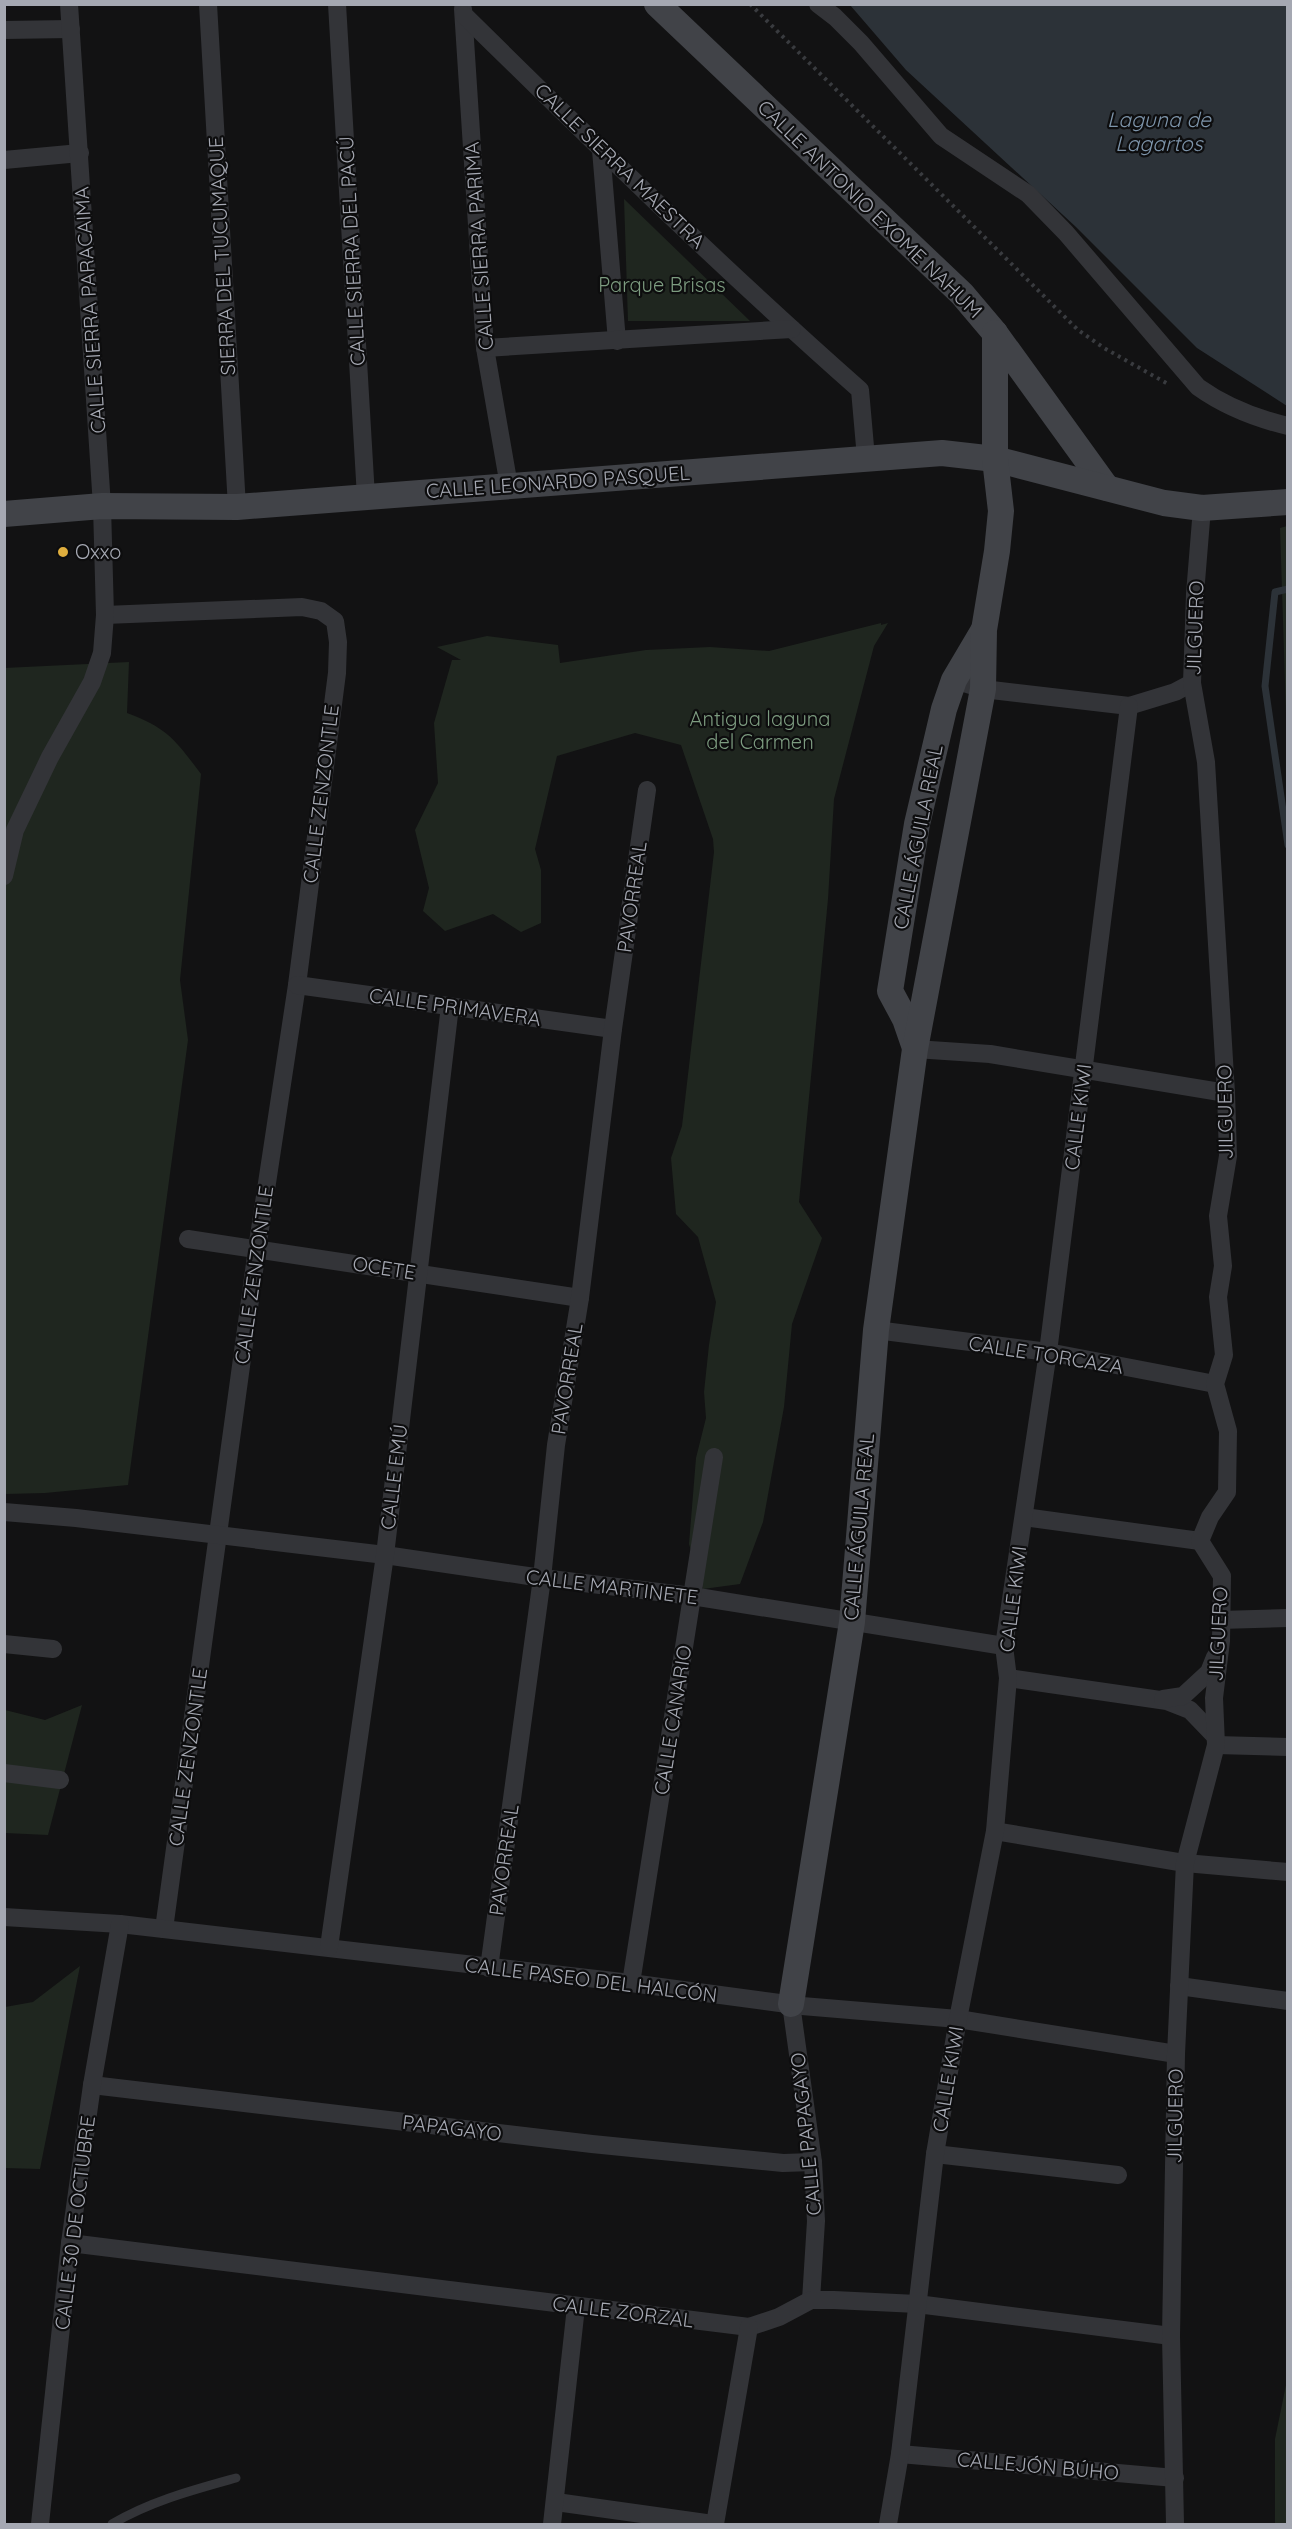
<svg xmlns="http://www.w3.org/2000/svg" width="1292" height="2529" font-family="Quicksand,sans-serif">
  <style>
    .green { fill: #1f261f }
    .water { fill: #2c3238 }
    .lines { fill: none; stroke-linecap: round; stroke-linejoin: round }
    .stream { stroke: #2c3238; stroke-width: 7 }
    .path { stroke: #393b3f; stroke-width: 4; stroke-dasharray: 3 4.5; stroke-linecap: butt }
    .lane { stroke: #333438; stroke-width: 9 }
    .street { stroke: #333438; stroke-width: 18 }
    .secondary { stroke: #414348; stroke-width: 26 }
    .poi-dot { fill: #dfae3e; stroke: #0d0d0e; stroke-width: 2 }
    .labels { text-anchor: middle; stroke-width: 4.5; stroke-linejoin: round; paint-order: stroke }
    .street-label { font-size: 20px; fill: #a5a8b2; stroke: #0d0d0e }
    .park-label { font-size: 20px; fill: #7d9c80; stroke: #0d0d0e }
    .poi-label { font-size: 20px; fill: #a5a8b2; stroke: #0d0d0e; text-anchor: start }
    .water-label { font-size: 21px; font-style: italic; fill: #7e95ab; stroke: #0d0d0e }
  </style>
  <rect width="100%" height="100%" fill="#121213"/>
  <g class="green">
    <path d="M 624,199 L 750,321 L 628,321 Z"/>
    <path d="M 1287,526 L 1288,526 L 1287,745 L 1280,528 Z"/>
    <path d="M 881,623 L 881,625 L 888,623 L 874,646 L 834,799 L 828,899 L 799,1202 L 822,1238 L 792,1324 L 784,1407 L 763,1522 L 740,1584 L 703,1589 L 689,1544 L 696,1458 L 706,1418 L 704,1392 L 709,1345 L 716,1302 L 698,1237 L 676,1214 L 671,1158 L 682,1126 L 714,852 L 713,839 L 681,745 L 635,733 L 557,756 L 535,849 L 541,870 L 541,923 L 521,932 L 493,914 L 445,931 L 423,911 L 429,888 L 415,830 L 438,783 L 434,723 L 452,660 L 461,660 L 437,647 L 487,636 L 558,645 L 560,663 L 646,650 L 710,647 L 769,651 Z"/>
    <path d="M 129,662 L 127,713 C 168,728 176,741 201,774 L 180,980 L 188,1040 L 128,1485 L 45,1493 L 5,1494 L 4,668 Z"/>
    <path d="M 82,1705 L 48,1835 L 5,1833 L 5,1710 L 45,1720 Z"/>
    <path d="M 80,1966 L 40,2169 L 5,2168 L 5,2007 L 33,2002 Z"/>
    <path d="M 1287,2380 L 1287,2524 L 1275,2524 L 1275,2439 Z"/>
  </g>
  <path class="water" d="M 850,5 L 1287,5 L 1287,406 L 1197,348 L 1076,227 L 906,70 Z"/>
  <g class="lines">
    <path class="stream" d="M 1288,589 L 1275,592 L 1265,686 L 1288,845"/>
    <path class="path" d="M 750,4 L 1078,330 L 1104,348 L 1168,384"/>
    <path class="lane" d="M 112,2524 C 151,2501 193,2490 236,2478"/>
    <g class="street">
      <path d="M 208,4 L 237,507"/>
      <path d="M 337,4 L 366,497"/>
      <path d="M 818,4 L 835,17 L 861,43 L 941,136 L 1028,194 L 1066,233 L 1198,387 C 1226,407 1254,418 1288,426"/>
      <path d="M 463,9 L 485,348 L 509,486"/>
      <path d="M 464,15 C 593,142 724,270 860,390 L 866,458"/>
      <path d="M 4,30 L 71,29"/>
      <path d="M 601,150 L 617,341"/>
      <path d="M 4,160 L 80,153"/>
      <path d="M 485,348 L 792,329"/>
      <path d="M 105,615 L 302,607 L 321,611 L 335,621 L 338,642 L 337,673 L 297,985 L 257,1249 L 164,1929"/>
      <path d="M 954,680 L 983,689 L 1129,706 L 1175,692 L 1192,683"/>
      <path d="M 4,876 L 15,830 L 50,757 L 92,682 L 102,653 L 105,615 L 102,506 L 69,4"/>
      <path d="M 297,985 L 613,1029"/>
      <path d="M 915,1049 L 990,1054 L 1226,1093"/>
      <path d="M 188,1239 L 580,1298"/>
      <path d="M 876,1330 L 1048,1352 L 1215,1384"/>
      <path d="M 4,1512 L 76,1518 L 385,1555 L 542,1578 L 692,1596 L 1004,1646"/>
      <path d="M 1024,1517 L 1200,1541"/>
      <path d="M 1220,1620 L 1288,1618"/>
      <path d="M 4,1644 L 53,1649"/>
      <path d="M 1008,1678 L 1167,1701 L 1190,1710 L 1215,1736"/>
      <path d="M 1163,1699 L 1183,1696 L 1209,1672 L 1215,1657"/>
      <path d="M 1216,1745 L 1288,1747"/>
      <path d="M 4,1773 L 60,1780"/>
      <path d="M 995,1831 L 1185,1863 L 1288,1872"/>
      <path d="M 4,1917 L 120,1924 L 631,1983 L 802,2006 L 958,2019 L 1176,2054"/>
      <path d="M 329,1947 L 385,1555 L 450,1006"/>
      <path d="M 489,1968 L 542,1578 L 556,1445 L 580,1298 L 613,1029 L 647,790"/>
      <path d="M 631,1983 L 714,1457"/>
      <path d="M 1179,1986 L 1288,2001"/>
      <path d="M 791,2004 L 813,2162 L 816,2221 L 811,2300"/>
      <path d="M 92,2085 L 592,2144 L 783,2163 L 813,2162"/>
      <path d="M 935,2154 L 1118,2175"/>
      <path d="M 70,2243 L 749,2327 L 779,2317 L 811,2300 L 834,2300 L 917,2304 L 1171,2336"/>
      <path d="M 900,2454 L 1175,2478"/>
      <path d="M 556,2502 L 713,2524"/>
      <path d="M 40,2524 L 70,2243 L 92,2085 L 120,1924"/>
      <path d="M 552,2524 L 576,2307"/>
      <path d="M 715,2524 L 749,2327"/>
      <path d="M 888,2524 L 900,2454 L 935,2154 L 958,2019 L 995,1831 L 1008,1678 L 1004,1646 L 1048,1352 L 1129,706"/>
      <path d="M 1175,2524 L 1171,2336 L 1176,2054 L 1185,1863 L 1216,1745 L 1214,1698 L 1221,1641 L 1222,1576 L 1200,1541 L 1210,1517 L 1227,1492 L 1228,1431 L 1215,1384 L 1224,1355 L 1218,1297 L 1223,1266 L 1218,1216 L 1228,1156 L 1226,1093 L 1206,762 L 1192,683 L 1195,594 L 1202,508"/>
    </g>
    <g class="secondary">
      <path d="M 657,4 L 962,294 L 995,333 L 1107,488"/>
      <path d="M 4,514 L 102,506 L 237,507 L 942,453 L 995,459 L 1164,503 L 1202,508 L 1288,502"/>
      <path d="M 914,1045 L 905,1019 L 890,991 L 917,824 L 944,709 L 954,680 L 983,631"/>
      <path d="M 791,2004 L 852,1622 L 876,1330 L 915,1049 L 983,689 L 984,630 L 997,551 L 1001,511 L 995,459 L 995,333"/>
    </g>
  </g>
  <circle class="poi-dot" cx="63" cy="552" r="6"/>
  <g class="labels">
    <g class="street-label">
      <text transform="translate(620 166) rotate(44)" y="7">CALLE SIERRA MAESTRA</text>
      <text transform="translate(870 209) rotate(44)" y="7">CALLE ANTONIO EXOME NAHUM</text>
      <text transform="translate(479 246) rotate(-94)" y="7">CALLE SIERRA PARIMA</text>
      <text transform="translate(352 251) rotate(-93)" y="7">CALLE SIERRA DEL PACÚ</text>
      <text transform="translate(222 256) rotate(-93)" y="7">SIERRA DEL TUCUMAQUE</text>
      <text transform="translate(90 310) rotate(-94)" y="7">CALLE SIERRA PARACAIMA</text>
      <text transform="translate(558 482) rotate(-4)" y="7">CALLE LEONARDO PASQUEL</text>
      <text transform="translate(1195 628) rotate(-88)" y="7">JILGUERO</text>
      <text transform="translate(321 794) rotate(-83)" y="7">CALLE ZENZONTLE</text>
      <text transform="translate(918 837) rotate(-79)" y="7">CALLE ÁGUILA REAL</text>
      <text transform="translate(632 897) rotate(-82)" y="7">PAVORREAL</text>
      <text transform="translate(455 1007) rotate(8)" y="7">CALLE PRIMAVERA</text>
      <text transform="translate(1225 1112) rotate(-91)" y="7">JILGUERO</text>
      <text transform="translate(1078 1117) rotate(-83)" y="7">CALLE KIWI</text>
      <text transform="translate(384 1268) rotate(9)" y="7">OCETE</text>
      <text transform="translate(254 1275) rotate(-82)" y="7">CALLE ZENZONTLE</text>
      <text transform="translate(1046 1355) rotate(9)" y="7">CALLE TORCAZA</text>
      <text transform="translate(567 1379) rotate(-81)" y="7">PAVORREAL</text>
      <text transform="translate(394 1477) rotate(-83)" y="7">CALLE EMÚ</text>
      <text transform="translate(859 1527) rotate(-85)" y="7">CALLE ÁGUILA REAL</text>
      <text transform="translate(612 1587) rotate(7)" y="7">CALLE MARTINETE</text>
      <text transform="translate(1013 1599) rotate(-83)" y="7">CALLE KIWI</text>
      <text transform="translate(1218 1634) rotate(-87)" y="7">JILGUERO</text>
      <text transform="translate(673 1720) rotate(-81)" y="7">CALLE CANARIO</text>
      <text transform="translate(188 1757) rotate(-82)" y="7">CALLE ZENZONTLE</text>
      <text transform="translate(504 1860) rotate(-82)" y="7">PAVORREAL</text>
      <text transform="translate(591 1980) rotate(7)" y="7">CALLE PASEO DEL HALCÓN</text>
      <text transform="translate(948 2079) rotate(-81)" y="7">CALLE KIWI</text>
      <text transform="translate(1175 2116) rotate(-89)" y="7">JILGUERO</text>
      <text transform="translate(452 2128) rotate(7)" y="7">PAPAGAYO</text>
      <text transform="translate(806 2134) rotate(-96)" y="7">CALLE PAPAGAYO</text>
      <text transform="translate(75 2223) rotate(-83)" y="7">CALLE 30 DE OCTUBRE</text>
      <text transform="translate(623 2312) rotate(7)" y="7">CALLE ZORZAL</text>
      <text transform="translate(1038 2466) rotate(5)" y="7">CALLEJÓN BÚHO</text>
    </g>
    <g class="park-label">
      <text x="662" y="292">Parque Brisas</text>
      <text x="760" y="726">Antigua laguna<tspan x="760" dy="23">del Carmen</tspan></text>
    </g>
    <g class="poi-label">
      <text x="75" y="559">Oxxo</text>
    </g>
    <g class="water-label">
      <text x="1159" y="127">Laguna de<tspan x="1159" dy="24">Lagartos</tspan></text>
    </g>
  </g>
  <rect width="1292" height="2529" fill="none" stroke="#a5a8b2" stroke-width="12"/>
</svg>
